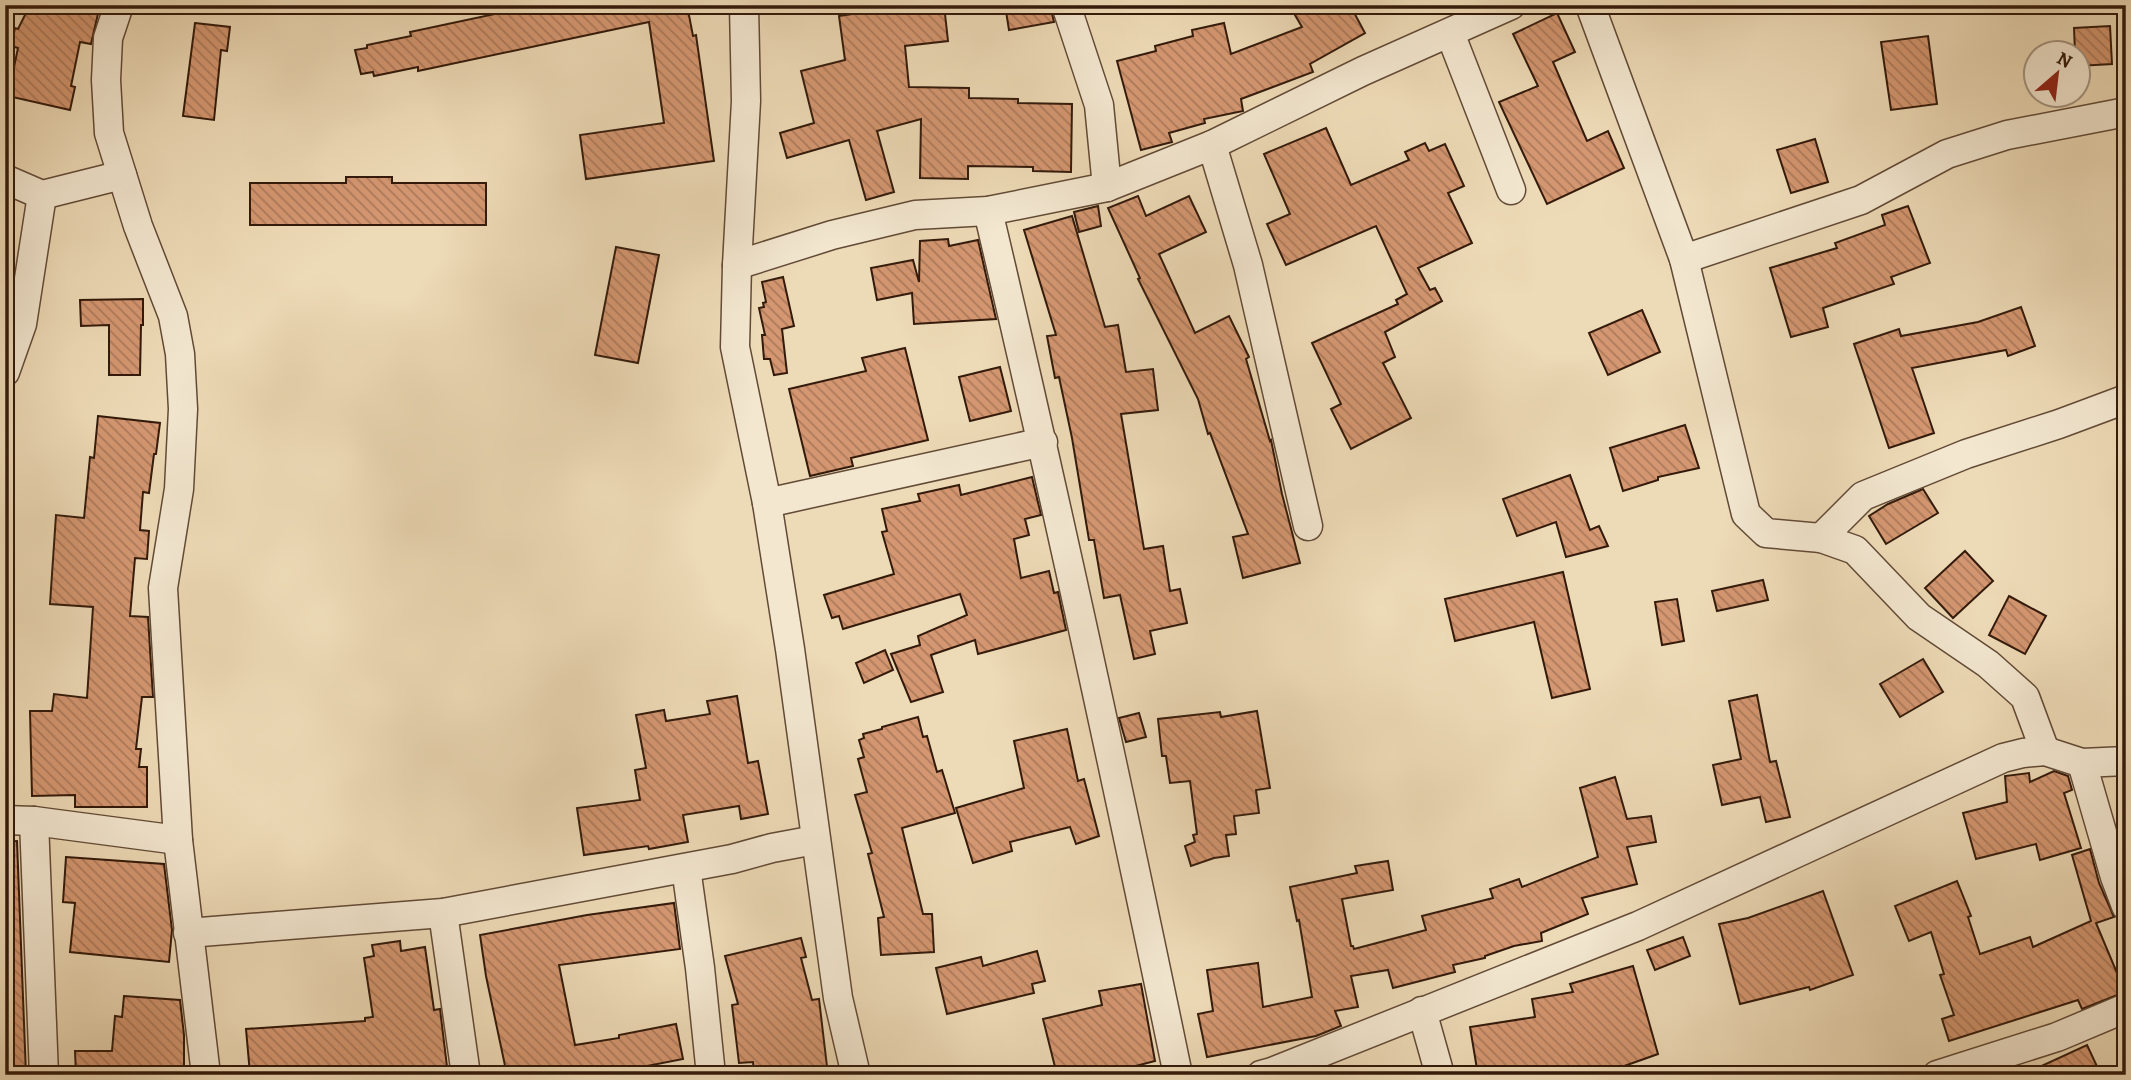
<svg xmlns="http://www.w3.org/2000/svg" width="2131" height="1080" font-family="Alegreya,serif">
  <style>
    .building { fill: url(#building-back-hatch); stroke: #331a0b; stroke-width: 2 }
    .lines { fill: none; stroke-linecap: round; stroke-linejoin: round }
    .minor-casing { stroke: #624a36; stroke-width: 31 }
    .minor { stroke: #f3e7d0; stroke-width: 28 }
  </style>
  <defs>
    <pattern id="building-back-hatch" width="6" height="6" patternUnits="userSpaceOnUse" patternTransform="scale(1.75)"><rect width="6" height="6" fill="#d49771"/><path d="M-1 5l2 2M0 0l6 6M5-1l2 2" fill="none" stroke="#ad7a5b"/></pattern>
  </defs>
  <rect width="100%" height="100%" fill="#eddab6"/>
  <filter id="stains"><feTurbulence type="fractalNoise" baseFrequency=".00286" numOctaves="4"/><feColorMatrix values="0 0 0 0 .2 0 0 0 0 .09 0 0 0 0 .02 0 0 0 .5 -.17"/></filter>
  <radialGradient id="worn" r=".72"><stop offset=".6" stop-color="#630" stop-opacity="0"/><stop offset="1" stop-color="#630" stop-opacity=".3"/></radialGradient>
  <g class="building">
    <path d="M 30,5 L 100,5 L 91,44 L 80,42 L 71,86 L 75,87 L 70,110 L 8,96 L 18,48 L 11,46 L 15,28 L 18,29 Z"/>
    <path d="M 537,5 L 687,5 L 693,36 L 696,35 L 714,161 L 586,179 L 580,135 L 664,123 L 649,22 L 418,71 L 418,67 L 374,76 L 373,72 L 361,74 L 355,50 L 367,48 L 367,45 L 411,36 L 410,32 Z"/>
    <path d="M 912,5 L 944,5 L 948,41 L 905,46 L 909,87 L 969,88 L 969,98 L 1018,99 L 1018,103 L 1072,104 L 1071,172 L 1033,171 L 1033,167 L 968,166 L 968,179 L 920,178 L 921,119 L 877,131 L 894,192 L 866,200 L 849,140 L 787,158 L 780,133 L 814,123 L 801,71 L 845,60 L 839,16 Z"/>
    <path d="M 1005,5 L 1050,5 L 1054,22 L 1009,30 Z"/>
    <path d="M 1312,5 L 1350,5 L 1365,33 L 1310,64 L 1313,72 L 1241,99 L 1243,111 L 1204,119 L 1205,123 L 1169,133 L 1172,142 L 1141,150 L 1117,61 L 1156,51 L 1155,46 L 1193,36 L 1192,30 L 1224,23 L 1231,54 L 1302,27 L 1295,15 Z"/>
    <path d="M 1557,13 L 1575,52 L 1553,62 L 1587,141 L 1608,131 L 1624,168 L 1547,204 L 1499,102 L 1538,86 L 1513,34 Z"/>
    <path d="M 195,23 L 230,27 L 227,51 L 221,50 L 214,120 L 183,116 Z"/>
    <path d="M 2110,26 L 2112,64 L 2078,66 L 2078,52 L 2075,52 L 2074,28 Z"/>
    <path d="M 1928,36 L 1937,104 L 1891,110 L 1881,42 Z"/>
    <path d="M 1326,128 L 1351,185 L 1409,160 L 1405,152 L 1425,143 L 1429,151 L 1445,144 L 1464,186 L 1448,193 L 1472,243 L 1418,268 L 1430,290 L 1435,288 L 1442,301 L 1385,332 L 1395,357 L 1383,363 L 1411,418 L 1351,449 L 1331,409 L 1341,404 L 1312,343 L 1398,304 L 1396,300 L 1407,294 L 1376,226 L 1286,265 L 1267,224 L 1290,214 L 1264,154 Z"/>
    <path d="M 1815,139 L 1828,182 L 1791,193 L 1777,150 Z"/>
    <path d="M 346,177 L 392,177 L 392,183 L 486,183 L 486,225 L 250,225 L 250,183 L 346,183 Z"/>
    <path d="M 1138,196 L 1146,216 L 1189,196 L 1206,232 L 1159,254 L 1195,333 L 1229,316 L 1249,357 L 1246,359 L 1270,441 L 1271,440 L 1282,494 L 1300,563 L 1243,578 L 1233,537 L 1248,534 L 1210,433 L 1208,434 L 1198,399 L 1138,279 L 1140,278 L 1108,208 Z"/>
    <path d="M 1098,206 L 1101,226 L 1079,232 L 1074,212 Z"/>
    <path d="M 1908,206 L 1930,263 L 1891,277 L 1894,284 L 1823,308 L 1828,327 L 1791,337 L 1770,268 L 1837,248 L 1835,243 L 1885,225 L 1882,215 Z"/>
    <path d="M 1072,216 L 1105,327 L 1118,325 L 1126,372 L 1153,369 L 1158,410 L 1121,414 L 1144,549 L 1163,546 L 1170,591 L 1180,589 L 1187,623 L 1150,631 L 1155,654 L 1134,659 L 1120,595 L 1104,598 L 1094,540 L 1089,540 L 1072,438 L 1059,377 L 1055,378 L 1047,336 L 1056,335 L 1024,230 Z"/>
    <path d="M 948,239 L 949,246 L 978,240 L 996,319 L 914,324 L 912,293 L 877,300 L 871,268 L 913,260 L 919,282 L 920,241 Z"/>
    <path d="M 616,247 L 659,255 L 638,363 L 595,355 Z"/>
    <path d="M 783,277 L 794,326 L 782,329 L 787,373 L 774,375 L 770,359 L 764,359 L 762,335 L 765,335 L 759,308 L 764,307 L 763,303 L 766,302 L 762,282 Z"/>
    <path d="M 143,299 L 143,325 L 141,325 L 140,375 L 109,375 L 109,325 L 81,326 L 80,300 Z"/>
    <path d="M 2021,307 L 2035,346 L 2008,356 L 2006,350 L 1912,368 L 1934,433 L 1889,448 L 1854,344 L 1899,329 L 1901,336 L 1978,322 Z"/>
    <path d="M 1642,310 L 1660,352 L 1608,375 L 1589,333 Z"/>
    <path d="M 905,348 L 928,440 L 851,458 L 853,466 L 810,476 L 789,389 L 866,371 L 862,358 Z"/>
    <path d="M 1000,367 L 1011,411 L 970,421 L 959,377 Z"/>
    <path d="M 98,416 L 160,423 L 156,454 L 154,454 L 149,493 L 143,492 L 140,530 L 149,531 L 147,559 L 135,558 L 130,616 L 148,617 L 153,697 L 142,697 L 136,749 L 141,749 L 139,767 L 147,767 L 147,807 L 75,807 L 75,795 L 32,796 L 30,711 L 52,711 L 54,694 L 87,698 L 93,607 L 50,604 L 56,515 L 84,518 L 90,457 L 94,458 Z"/>
    <path d="M 1685,425 L 1699,468 L 1658,477 L 1658,480 L 1623,491 L 1610,448 Z"/>
    <path d="M 1570,475 L 1590,530 L 1599,526 L 1608,546 L 1566,557 L 1556,522 L 1517,536 L 1503,499 Z"/>
    <path d="M 1032,477 L 1041,515 L 1025,519 L 1029,535 L 1014,539 L 1021,578 L 1049,571 L 1054,593 L 1058,592 L 1066,630 L 978,654 L 975,640 L 931,655 L 943,692 L 911,702 L 891,654 L 920,645 L 918,636 L 967,615 L 960,594 L 843,629 L 839,616 L 832,618 L 824,595 L 894,574 L 882,532 L 887,531 L 882,509 L 920,501 L 918,494 L 959,485 L 961,495 Z"/>
    <path d="M 1923,489 L 1938,513 L 1886,544 L 1869,516 L 1888,504 Z"/>
    <path d="M 1965,551 L 1993,581 L 1953,618 L 1925,588 Z"/>
    <path d="M 1563,572 L 1590,689 L 1552,698 L 1534,622 L 1455,641 L 1445,599 Z"/>
    <path d="M 1763,580 L 1768,600 L 1717,611 L 1712,591 Z"/>
    <path d="M 2009,596 L 2046,616 L 2025,654 L 1989,635 Z"/>
    <path d="M 1677,599 L 1684,641 L 1662,645 L 1655,602 Z"/>
    <path d="M 885,650 L 893,670 L 864,683 L 856,663 Z"/>
    <path d="M 1923,659 L 1943,692 L 1900,717 L 1880,684 Z"/>
    <path d="M 1757,695 L 1770,762 L 1776,761 L 1790,817 L 1766,822 L 1760,797 L 1722,805 L 1713,765 L 1741,759 L 1729,701 Z"/>
    <path d="M 737,696 L 748,763 L 758,761 L 768,814 L 741,819 L 739,806 L 683,815 L 688,842 L 649,849 L 648,846 L 584,855 L 577,808 L 640,800 L 635,770 L 646,768 L 636,715 L 664,710 L 666,721 L 710,714 L 707,701 Z"/>
    <path d="M 1257,711 L 1270,788 L 1256,790 L 1259,813 L 1234,816 L 1236,834 L 1226,835 L 1229,856 L 1214,858 L 1191,866 L 1185,846 L 1195,842 L 1193,835 L 1197,834 L 1190,781 L 1170,783 L 1166,756 L 1162,756 L 1158,719 L 1220,712 L 1221,717 Z"/>
    <path d="M 1139,713 L 1146,737 L 1126,742 L 1119,718 Z"/>
    <path d="M 918,717 L 923,737 L 927,736 L 937,772 L 942,770 L 955,813 L 902,828 L 923,914 L 932,914 L 934,952 L 881,955 L 878,918 L 884,917 L 868,854 L 872,853 L 855,795 L 867,792 L 858,759 L 864,757 L 859,740 L 864,738 L 863,734 L 882,729 L 882,727 Z"/>
    <path d="M 1067,729 L 1078,781 L 1084,779 L 1099,836 L 1076,844 L 1070,827 L 1010,842 L 1012,851 L 973,863 L 956,808 L 1024,788 L 1014,741 Z"/>
    <path d="M 2054,771 L 2068,776 L 2072,790 L 2064,793 L 2081,848 L 2040,860 L 2036,844 L 1976,859 L 1963,813 L 2007,802 L 2005,776 L 2029,773 L 2030,782 Z"/>
    <path d="M 1615,777 L 1627,819 L 1651,816 L 1656,842 L 1627,847 L 1637,884 L 1582,898 L 1588,914 L 1541,933 L 1542,941 L 1514,946 L 1485,956 L 1485,958 L 1453,965 L 1455,972 L 1393,988 L 1388,970 L 1351,976 L 1358,1007 L 1335,1011 L 1341,1026 L 1316,1036 L 1207,1057 L 1198,1014 L 1213,1011 L 1207,970 L 1258,963 L 1263,1007 L 1312,997 L 1299,920 L 1297,921 L 1290,887 L 1357,873 L 1355,866 L 1388,861 L 1393,890 L 1342,899 L 1351,946 L 1353,946 L 1354,949 L 1426,930 L 1422,916 L 1493,898 L 1490,889 L 1519,879 L 1522,887 L 1598,857 L 1580,788 Z"/>
    <path d="M 17,841 L 26,1075 L 5,1075 L 5,842 Z"/>
    <path d="M 2090,849 L 2099,883 L 2114,917 L 2096,923 L 2125,992 L 2082,1009 L 2078,1000 L 1949,1041 L 1942,1019 L 1954,1015 L 1940,975 L 1944,974 L 1931,932 L 1909,941 L 1895,906 L 1957,881 L 1971,916 L 1968,917 L 1980,954 L 2030,937 L 2033,947 L 2091,921 L 2072,855 Z"/>
    <path d="M 66,857 L 164,864 L 172,930 L 169,962 L 70,952 L 75,903 L 63,902 Z"/>
    <path d="M 1823,891 L 1853,975 L 1810,990 L 1809,987 L 1740,1004 L 1719,924 L 1748,918 Z"/>
    <path d="M 674,903 L 680,949 L 559,965 L 575,1045 L 619,1038 L 619,1035 L 676,1024 L 683,1059 L 601,1075 L 507,1075 L 486,976 L 480,935 L 587,915 Z"/>
    <path d="M 1683,937 L 1690,956 L 1655,970 L 1647,950 Z"/>
    <path d="M 801,938 L 806,957 L 801,958 L 812,1000 L 819,999 L 828,1075 L 754,1075 L 753,1062 L 739,1063 L 732,1005 L 738,1004 L 725,956 Z"/>
    <path d="M 400,941 L 401,951 L 425,947 L 434,1010 L 440,1009 L 448,1075 L 332,1075 L 331,1068 L 250,1074 L 246,1029 L 365,1021 L 365,1018 L 373,1017 L 364,958 L 374,956 L 372,945 Z"/>
    <path d="M 1037,951 L 1045,981 L 1032,984 L 1034,993 L 947,1014 L 936,968 L 981,957 L 983,966 Z"/>
    <path d="M 1633,966 L 1658,1054 L 1599,1075 L 1478,1075 L 1470,1027 L 1535,1017 L 1532,999 L 1573,992 L 1570,984 Z"/>
    <path d="M 1141,984 L 1155,1061 L 1101,1075 L 1057,1075 L 1043,1019 L 1102,1005 L 1099,991 Z"/>
    <path d="M 124,996 L 180,1000 L 184,1035 L 184,1075 L 76,1075 L 75,1051 L 112,1051 L 115,1016 L 122,1017 Z"/>
    <path d="M 2087,1045 L 2101,1075 L 2022,1075 Z"/>
  </g>
  <g class="lines">
    <defs>
      <g id="minor">
        <path d="M 119,5 L 108,38 L 106,80 L 109,133 L 138,226 L 173,316 L 180,354 L 183,409 L 179,489 L 163,588 L 178,840 L 206,1075"/>
        <path d="M 744,5 L 746,101 L 737,265 L 735,347 L 767,503 L 790,649 L 838,998 L 856,1075"/>
        <path d="M 1066,5 L 1099,105 L 1107,187"/>
        <path d="M 1590,5 L 1684,259 L 1746,514 L 1766,533 L 1821,538 L 1855,550 L 1919,617 L 1988,664 L 2025,697 L 2045,751"/>
        <path d="M 1450,33 L 1511,190"/>
        <path d="M 1212,145 L 1248,265 L 1308,526"/>
        <path d="M 5,179 L 42,195 L 122,175"/>
        <path d="M 988,211 C 1056,498 1118,786 1178,1075"/>
        <path d="M 1684,259 L 1861,200 L 1947,154 L 2007,135 L 2126,112"/>
        <path d="M 737,265 L 832,235 L 915,215 L 988,211 L 1107,187 L 1212,145 L 1363,71 L 1511,5"/>
        <path d="M 5,372 L 22,324 L 42,195"/>
        <path d="M 767,503 L 1043,442"/>
        <path d="M 1821,538 L 1863,496 L 1966,454 L 2059,424 L 2126,399"/>
        <path d="M 2082,763 L 2115,877 L 2126,906"/>
        <path d="M 5,820 L 34,821 L 178,840"/>
        <path d="M 34,821 L 44,1075"/>
        <path d="M 686,868 L 700,968 L 711,1075"/>
        <path d="M 443,913 L 466,1075"/>
        <path d="M 188,933 L 443,913 L 732,859 L 772,848 L 815,840"/>
        <path d="M 1422,1011 L 1440,1075"/>
        <path d="M 1261,1075 L 1272,1072 L 1638,926 L 2003,758 L 2023,753 L 2045,751 L 2082,763 L 2126,761"/>
        <path d="M 1937,1075 L 2057,1037 L 2126,1008"/>
      </g>
    </defs>
    <use href="#minor" class="minor-casing"/>
    <use href="#minor" class="minor"/>
  </g>
  <rect width="2131" height="1080" fill="none" stroke="#eddab6" stroke-width="28"/>
  <rect x="7" y="7" width="2117" height="1066" fill="none" stroke="#331a0b" stroke-width="3.5"/>
  <rect x="14" y="14" width="2103" height="1052" fill="none" stroke="#331a0b" stroke-width="2"/>
  <g transform="translate(2057 74) rotate(28)"><circle r="33" fill="#f3e7d0" stroke="#a69581" stroke-width="2"/>
  <path d="M0-5L12 26L0 18L-12 26Z" fill="#8f2418"/>
  <text y="-10" font-size="19" font-weight="bold" text-anchor="middle" fill="#331a0b">N</text>
  </g>
  <rect width="100%" height="100%" filter="url(#stains)"/>
  <rect width="100%" height="100%" fill="url(#worn)"/>
</svg>
